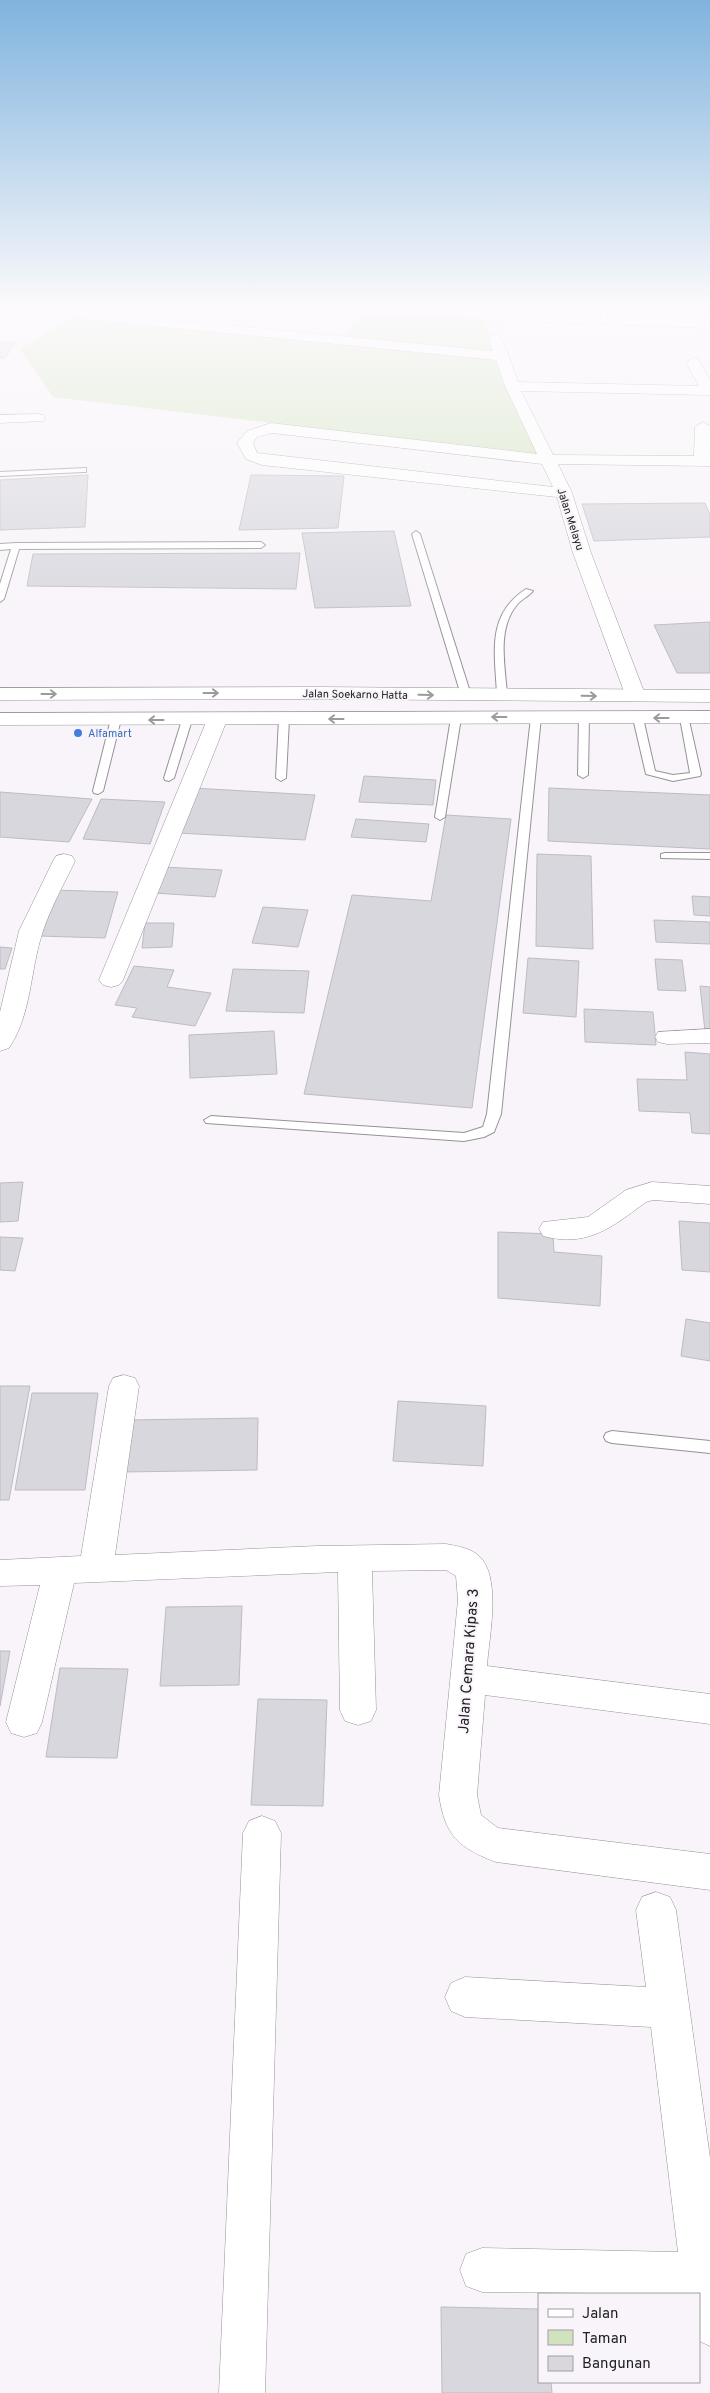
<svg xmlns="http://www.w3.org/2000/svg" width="710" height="2393" font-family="Overpass,sans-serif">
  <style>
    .green { fill: #d0e3be }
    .building { fill: #d8d7de; stroke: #bdbcc2 }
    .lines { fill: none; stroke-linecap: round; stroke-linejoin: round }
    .lane-casing { stroke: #969297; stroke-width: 2 }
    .street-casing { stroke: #969297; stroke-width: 1 }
    .primary-casing { stroke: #969297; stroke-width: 1 }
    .lane { fill: #fff; fill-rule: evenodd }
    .street { fill: #fff; fill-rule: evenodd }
    .primary { fill: #fff; fill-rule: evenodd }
    .oneway { stroke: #9b9b9c }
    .shop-dot { fill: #3f7fe0; stroke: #f8f4f9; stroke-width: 2 }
    .labels { text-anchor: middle; stroke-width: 4; stroke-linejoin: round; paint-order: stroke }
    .far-street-label { font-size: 11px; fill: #212022; stroke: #f8f4f9 }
    .far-shop-label { font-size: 11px; fill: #366cbe; stroke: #f8f4f9; text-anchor: start }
    .near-street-label { font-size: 15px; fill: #212022; stroke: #f8f4f9 }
  </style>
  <rect width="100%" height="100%" fill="#f8f4f9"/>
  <path class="green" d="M 416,310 L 483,317 L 505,384 L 546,462 L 513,462 L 286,431 L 290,425 L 53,397 L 20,349 L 70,318 L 338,345 L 362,312 Z"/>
  <g class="building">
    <path d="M 0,342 L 16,342 L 5,358 L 0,358 Z"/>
    <path d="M 88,475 L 85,527 L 0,530 L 0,480 Z"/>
    <path d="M 251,475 L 344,476 L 338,528 L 239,530 Z"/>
    <path d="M 705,503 L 710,515 L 710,537 L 594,541 L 582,504 Z"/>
    <path d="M 394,531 L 411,606 L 315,608 L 302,533 Z"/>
    <path d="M 300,553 L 296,589 L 27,586 L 33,554 Z"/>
    <path d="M 710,622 L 710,673 L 677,673 L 654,625 Z"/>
    <path d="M 364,776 L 436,780 L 433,805 L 359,802 Z"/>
    <path d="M 193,788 L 315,795 L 305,840 L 178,833 Z"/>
    <path d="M 549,788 L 710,795 L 710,849 L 548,841 Z"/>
    <path d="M 0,792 L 92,799 L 69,842 L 0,837 Z"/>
    <path d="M 101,799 L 165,802 L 150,844 L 83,839 Z"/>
    <path d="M 446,815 L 511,819 L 472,1108 L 304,1094 L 352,895 L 431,901 Z"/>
    <path d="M 356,819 L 429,824 L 426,842 L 351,837 Z"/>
    <path d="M 537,854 L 591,856 L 593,949 L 536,946 Z"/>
    <path d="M 163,867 L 222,870 L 215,897 L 154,893 Z"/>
    <path d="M 53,890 L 118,892 L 105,938 L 39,936 Z"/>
    <path d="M 692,896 L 710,897 L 710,916 L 694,915 Z"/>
    <path d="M 263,907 L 308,910 L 298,947 L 252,943 Z"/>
    <path d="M 654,920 L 710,922 L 710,944 L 656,942 Z"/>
    <path d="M 145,923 L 174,923 L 172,947 L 142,948 Z"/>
    <path d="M 0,947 L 12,948 L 5,969 L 0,969 Z"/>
    <path d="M 528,958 L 579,961 L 576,1017 L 523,1013 Z"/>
    <path d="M 655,959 L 682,960 L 686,991 L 658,990 Z"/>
    <path d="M 134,966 L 174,970 L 167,987 L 211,993 L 195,1026 L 132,1017 L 137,1008 L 115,1005 Z"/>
    <path d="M 233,969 L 309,971 L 304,1013 L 226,1011 Z"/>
    <path d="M 700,986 L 710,987 L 710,1031 L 705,1031 Z"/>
    <path d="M 584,1009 L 653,1012 L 656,1045 L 585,1042 Z"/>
    <path d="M 274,1031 L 277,1074 L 190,1078 L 189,1035 Z"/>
    <path d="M 685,1052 L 710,1054 L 710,1134 L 692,1133 L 690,1113 L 639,1111 L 637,1079 L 687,1080 Z"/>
    <path d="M 23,1182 L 18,1221 L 0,1222 L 0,1183 Z"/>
    <path d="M 679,1221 L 710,1223 L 710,1272 L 682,1270 Z"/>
    <path d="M 498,1232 L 553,1234 L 554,1252 L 602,1256 L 600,1306 L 498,1298 Z"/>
    <path d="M 0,1237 L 23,1238 L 15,1271 L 0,1270 Z"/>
    <path d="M 686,1319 L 710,1323 L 710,1361 L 681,1356 Z"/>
    <path d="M 0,1386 L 30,1386 L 9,1500 L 0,1500 Z"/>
    <path d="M 32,1393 L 98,1393 L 85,1490 L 15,1490 Z"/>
    <path d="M 398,1401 L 486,1406 L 483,1466 L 393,1461 Z"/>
    <path d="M 258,1418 L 257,1470 L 122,1472 L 127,1420 Z"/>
    <path d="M 242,1606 L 239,1685 L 160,1686 L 166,1607 Z"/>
    <path d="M 0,1651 L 10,1651 L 0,1706 Z"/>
    <path d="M 60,1668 L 128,1669 L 117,1758 L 46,1757 Z"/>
    <path d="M 258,1699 L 327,1700 L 323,1806 L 251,1805 Z"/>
    <path d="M 441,2307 L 539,2309 L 539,2382 L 551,2382 L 552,2393 L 442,2393 Z"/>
  </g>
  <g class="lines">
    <defs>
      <g id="lane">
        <path d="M 561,306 L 567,306 L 564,319 L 561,321 L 558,319 Z"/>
        <path d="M 602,306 L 608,306 L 606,322 L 603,324 L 600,322 Z"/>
        <path d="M 86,468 L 86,472 L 83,472 L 0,476 L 0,472 Z"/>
        <path d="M 416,531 L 420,534 L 471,695 L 469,697 L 461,695 L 412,534 Z"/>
        <path d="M 16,543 L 261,542 L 265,545 L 261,548 L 19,549 L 4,599 L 0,602 L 0,584 L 11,549 L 0,550 L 0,544 Z"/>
        <path d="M 526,589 L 533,591 C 528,597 520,600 516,606 C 497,630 505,666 507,694 L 502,697 L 497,694 C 495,653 486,615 526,589 Z"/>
        <path d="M 536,714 L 541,717 L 501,1114 L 494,1132 L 484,1137 L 464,1141 L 206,1123 L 204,1120 L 211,1116 L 464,1133 L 483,1127 L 487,1114 L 531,717 Z"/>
        <path d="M 584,714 L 589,717 L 588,775 L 583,778 L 578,775 L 579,717 Z"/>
        <path d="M 456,715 L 461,718 L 445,817 L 440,820 L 435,817 L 451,718 Z"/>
        <path d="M 638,715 L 643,718 L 655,771 L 673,775 L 690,773 L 680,718 L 688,716 L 701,774 L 700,776 L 673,781 L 646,774 L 633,718 Z"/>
        <path d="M 116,716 L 121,719 L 103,791 L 98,794 L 94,793 L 93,791 L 111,719 Z"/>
        <path d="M 284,716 L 289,719 L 286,778 L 281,781 L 276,778 L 279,719 Z"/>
        <path d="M 187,717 L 192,720 L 174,778 L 169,781 L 165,780 L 164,778 L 182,720 Z"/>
        <path d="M 665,853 L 710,853 L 710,859 L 661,858 L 661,854 Z"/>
        <path d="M 612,1431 L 710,1441 L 710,1453 L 612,1443 L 606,1441 L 604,1437 L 606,1433 Z"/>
      </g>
      <g id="street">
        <path d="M 225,306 L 439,306 L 488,312 L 710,320 L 710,328 L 488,320 L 431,314 L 322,315 L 231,310 Z"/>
        <path d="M 80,311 L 493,351 L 488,338 L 495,334 L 502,338 L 518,382 L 699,386 L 686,362 L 693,358 L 698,359 L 710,380 L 710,395 L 521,391 L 553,455 L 694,456 L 695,427 L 703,422 L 710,426 L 710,466 L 558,464 L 572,493 L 591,553 L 646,697 L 643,701 L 629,701 L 626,697 L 573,553 L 557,497 L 262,465 L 246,459 L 237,443 L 247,431 L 271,423 L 537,454 L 505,386 L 496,360 L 75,318 L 73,315 ZM 272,433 L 542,464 L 553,487 L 257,453 L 253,443 L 257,437 Z"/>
        <path d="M 38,414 L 43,415 L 45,418 L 43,421 L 0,423 L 0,415 Z"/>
        <path d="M 217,714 L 224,716 L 227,720 L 123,980 L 119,985 L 111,987 L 103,985 L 99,980 L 207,720 L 210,716 Z"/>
        <path d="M 64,854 L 72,856 L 75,861 C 64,884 51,907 43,931 C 30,969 32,1014 9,1048 L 0,1051 L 0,1012 L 19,931 L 53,861 L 56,856 Z"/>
        <path d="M 710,1029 L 710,1043 L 667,1044 L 658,1042 L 655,1037 L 658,1032 Z"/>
        <path d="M 652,1182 L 710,1186 L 710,1204 L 653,1200 L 646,1202 C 612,1227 588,1248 543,1236 L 539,1229 L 543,1222 L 588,1217 L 626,1190 Z"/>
        <path d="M 124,1375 L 135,1378 L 139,1386 L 115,1555 L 317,1546 L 446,1544 C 456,1546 471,1548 479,1556 C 502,1577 489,1637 487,1666 L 710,1694 L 710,1724 L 485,1695 L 477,1795 L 481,1815 L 498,1828 L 710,1854 L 710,1890 L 496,1862 C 459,1848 445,1836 439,1795 L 458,1600 L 456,1576 L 446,1570 L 372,1571 L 376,1710 L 371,1721 L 358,1725 L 345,1721 L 340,1710 L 338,1572 L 74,1583 L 42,1722 L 37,1733 L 24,1737 L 11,1733 L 6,1722 L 40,1585 L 0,1586 L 0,1560 L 81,1556 L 109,1386 L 113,1378 Z"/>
        <path d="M 262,1816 L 275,1821 L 281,1833 L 265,2393 L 219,2393 L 243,1833 L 249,1821 Z"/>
        <path d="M 656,1892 L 670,1897 L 676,1910 L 710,2158 L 710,2346 L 699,2341 L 699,2294 L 482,2292 L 466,2286 L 460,2270 L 466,2254 L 482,2248 L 678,2252 L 651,2027 L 465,2017 L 451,2011 L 445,1997 L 451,1983 L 465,1977 L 646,1987 L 636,1910 L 642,1897 Z"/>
      </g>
      <g id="primary">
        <path d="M 316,687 L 710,690 L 710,702 L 316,699 L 0,700 L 0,688 Z"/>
        <path d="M 710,711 L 710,723 L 0,725 L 0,713 Z"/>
      </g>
    </defs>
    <use href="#lane" class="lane-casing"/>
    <use href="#street" class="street-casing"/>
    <use href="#primary" class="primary-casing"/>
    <use href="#lane" class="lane"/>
    <use href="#street" class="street"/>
    <use href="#primary" class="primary"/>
  </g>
  <defs><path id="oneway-shaft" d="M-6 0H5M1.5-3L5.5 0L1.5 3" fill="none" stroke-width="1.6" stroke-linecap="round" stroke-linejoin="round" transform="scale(1.25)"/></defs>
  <g class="oneway">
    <use href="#oneway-shaft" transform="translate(211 693)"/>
    <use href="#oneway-shaft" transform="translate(49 694)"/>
    <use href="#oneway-shaft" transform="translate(426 695) rotate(1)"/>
    <use href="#oneway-shaft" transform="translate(589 696) rotate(1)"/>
    <use href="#oneway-shaft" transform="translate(499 717) rotate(180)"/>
    <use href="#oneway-shaft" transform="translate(661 718) rotate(180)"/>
    <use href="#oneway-shaft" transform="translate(336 719) rotate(180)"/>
    <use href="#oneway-shaft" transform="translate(156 720) rotate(-180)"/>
  </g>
  <linearGradient id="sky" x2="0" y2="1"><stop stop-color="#80b3de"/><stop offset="0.48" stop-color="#fcfafc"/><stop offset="1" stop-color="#fcfafc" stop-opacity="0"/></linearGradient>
  <rect width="710" height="641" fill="url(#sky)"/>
  <circle class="shop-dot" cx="78" cy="733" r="5"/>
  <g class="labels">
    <g class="far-street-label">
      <text transform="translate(571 519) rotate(72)" y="4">Jalan Melayu</text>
      <text transform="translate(355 694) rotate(1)" y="4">Jalan Soekarno Hatta</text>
    </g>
    <g class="far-shop-label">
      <text x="88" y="737">Alfamart</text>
    </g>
    <g class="near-street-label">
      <text transform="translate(468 1661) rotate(-86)" y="5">Jalan Cemara Kipas 3</text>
    </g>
  </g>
  <rect x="538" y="2293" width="162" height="90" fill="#f8f4f9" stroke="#a29fa3"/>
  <rect x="548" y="2309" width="25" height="8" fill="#ffffff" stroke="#a29fa3"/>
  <text x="582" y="2318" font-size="15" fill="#212022">Jalan</text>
  <rect x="548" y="2330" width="25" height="15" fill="#d0e3be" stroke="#a29fa3"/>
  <text x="582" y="2343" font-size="15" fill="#212022">Taman</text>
  <rect x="548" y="2356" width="25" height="15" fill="#d8d7de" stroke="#a29fa3"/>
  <text x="582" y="2368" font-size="15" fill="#212022">Bangunan</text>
</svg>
